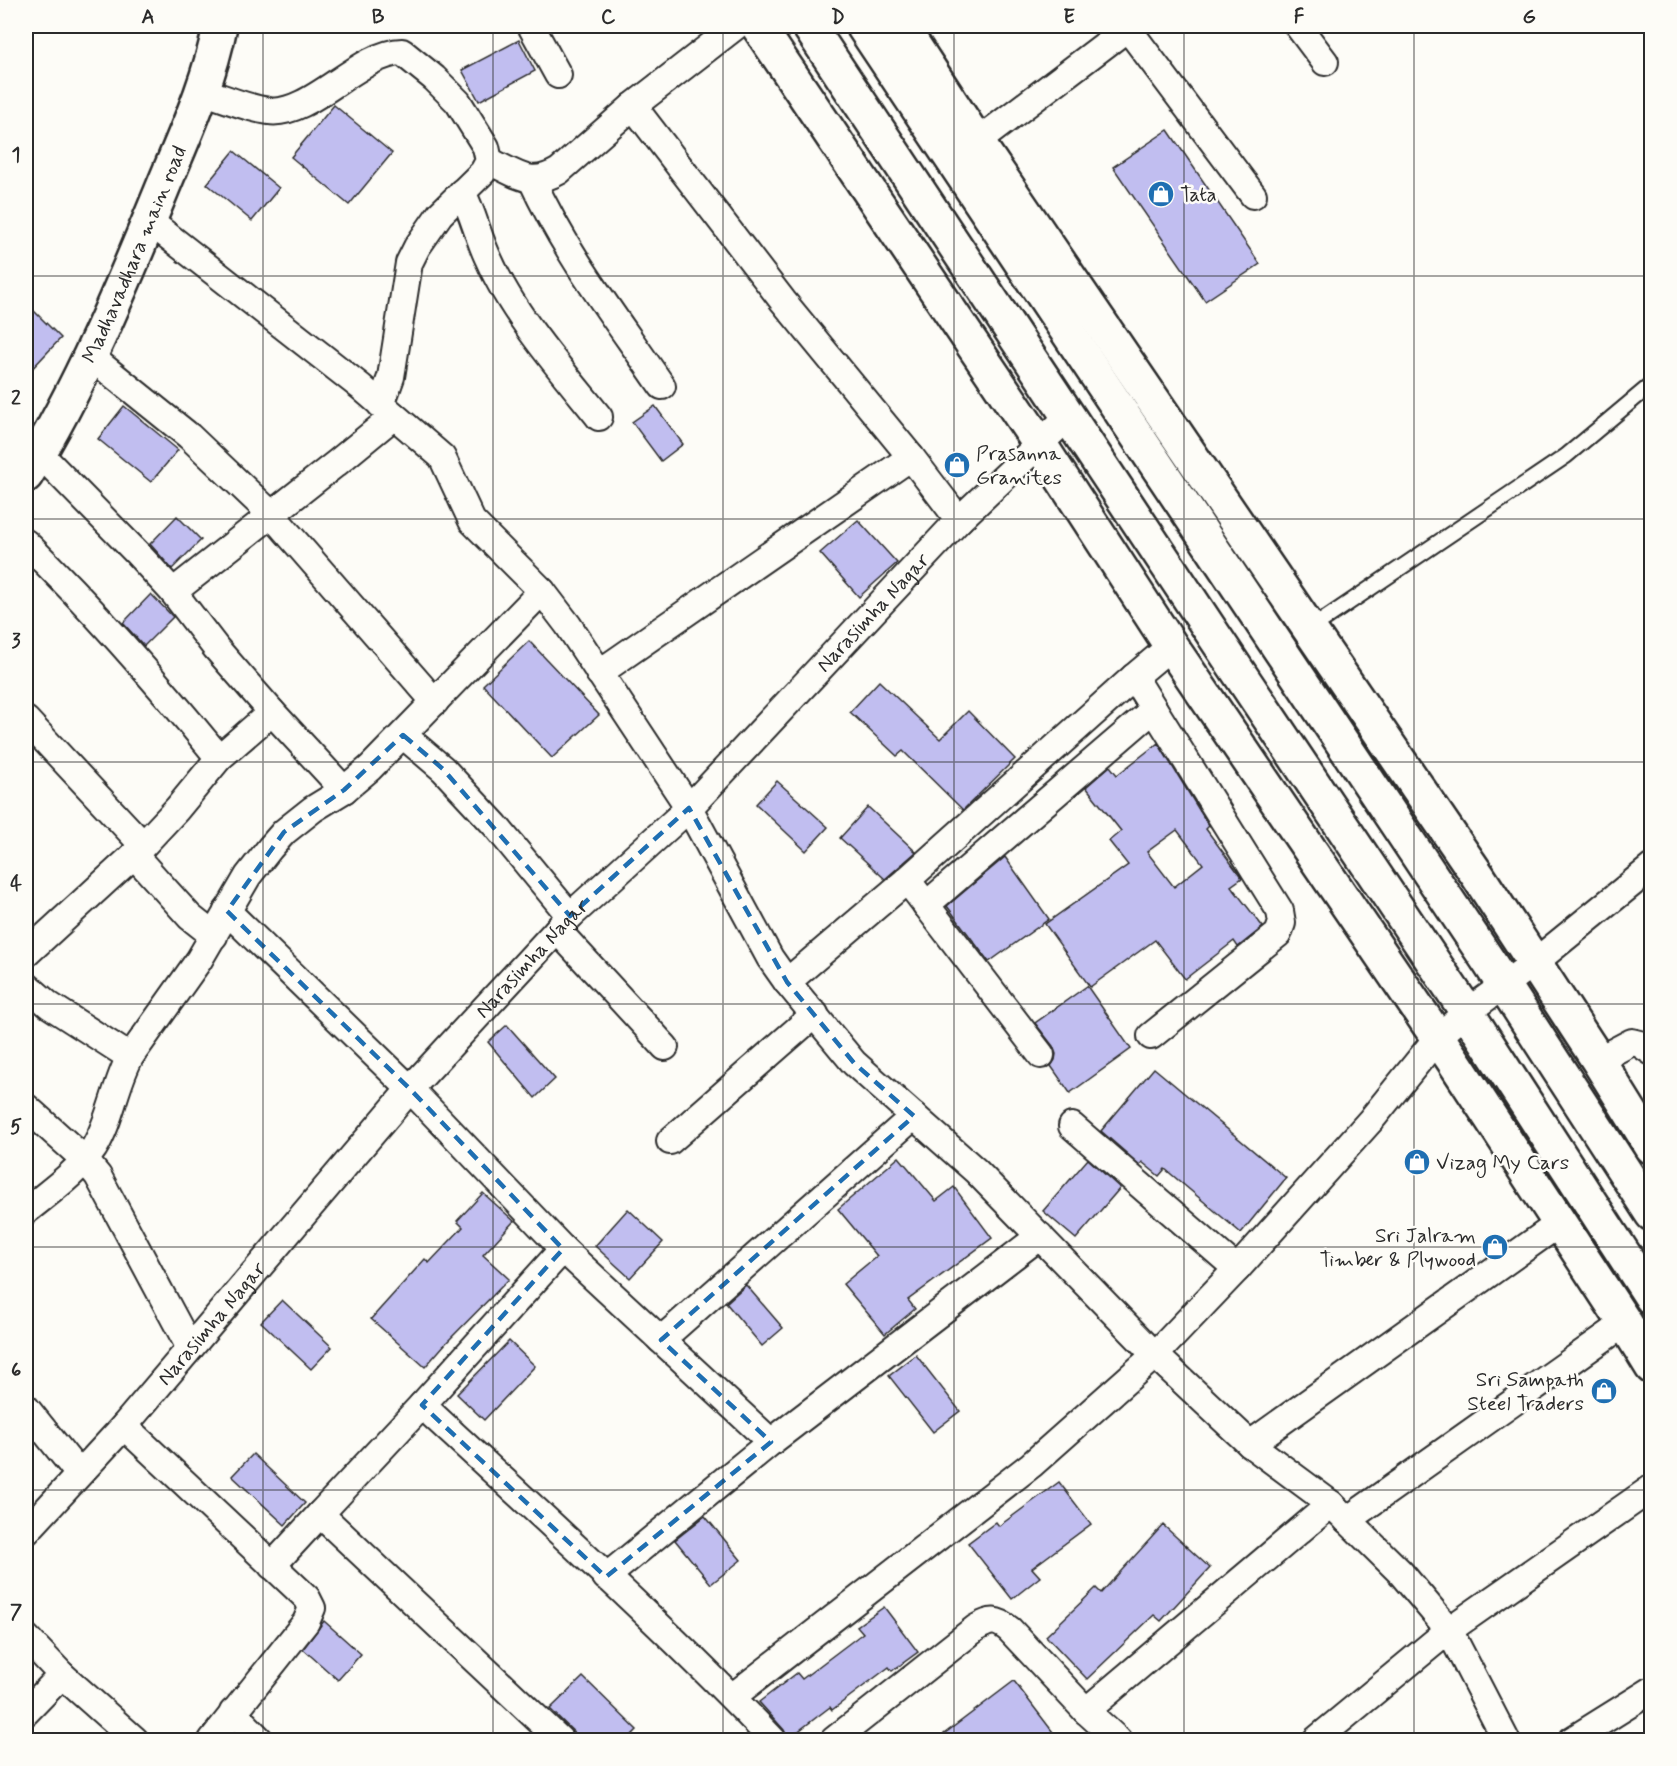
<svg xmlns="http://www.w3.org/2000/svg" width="1677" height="1766" font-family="Mynerve,sans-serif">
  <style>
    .building { fill: #c1bef0; stroke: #2b2b2b; stroke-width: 1.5; fill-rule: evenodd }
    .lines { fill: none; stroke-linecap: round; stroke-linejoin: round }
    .lane-casing { stroke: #2b2b2b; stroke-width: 18 }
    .street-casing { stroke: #2b2b2b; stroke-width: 30 }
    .secondary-casing { stroke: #2b2b2b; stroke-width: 38 }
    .primary-casing { stroke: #2b2b2b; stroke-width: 38 }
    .lane { stroke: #fdfcf7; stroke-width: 14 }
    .street { stroke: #fdfcf7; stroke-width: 26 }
    .secondary { stroke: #fdfcf7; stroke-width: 33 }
    .primary { stroke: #fdfcf7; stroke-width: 33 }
    .marked { fill: none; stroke: #1f6fb2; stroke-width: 4.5; stroke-dasharray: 12 8; stroke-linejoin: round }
    .grid { fill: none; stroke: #2b2b2b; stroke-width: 1.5; stroke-opacity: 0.55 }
    .labels { text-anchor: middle; stroke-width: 5; stroke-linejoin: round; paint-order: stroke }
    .poi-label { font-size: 21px; fill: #2b2b2b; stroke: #fdfcf7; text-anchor: start }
    .street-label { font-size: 21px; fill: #2b2b2b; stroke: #fdfcf7 }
    .neatline { fill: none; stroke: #2b2b2b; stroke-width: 2 }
    .grid-label { font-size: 20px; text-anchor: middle; font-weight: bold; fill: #2b2b2b }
  </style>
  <rect width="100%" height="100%" fill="#fdfcf7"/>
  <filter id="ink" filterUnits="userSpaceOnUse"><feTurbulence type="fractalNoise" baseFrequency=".0167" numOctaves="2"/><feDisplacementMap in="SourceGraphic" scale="12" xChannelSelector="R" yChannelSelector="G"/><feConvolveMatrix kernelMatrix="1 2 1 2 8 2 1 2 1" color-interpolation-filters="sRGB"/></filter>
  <g filter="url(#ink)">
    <g class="building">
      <path d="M 519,40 L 535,71 L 479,101 L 462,70 Z"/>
      <path d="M 334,105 L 392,153 L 349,205 L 291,157 Z"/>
      <path d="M 1168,130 L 1260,264 L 1205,301 L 1113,167 Z"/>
      <path d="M 234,151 L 279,188 L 252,221 L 207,184 Z"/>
      <path d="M 26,303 L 61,338 L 26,375 Z"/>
      <path d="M 124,406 L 178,450 L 151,482 L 98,439 Z"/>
      <path d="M 655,406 L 683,444 L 661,461 L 632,422 Z"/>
      <path d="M 177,516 L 201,540 L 172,569 L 150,544 Z"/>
      <path d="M 858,520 L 897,563 L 859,597 L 820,553 Z"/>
      <path d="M 151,594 L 173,617 L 144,646 L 123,623 Z"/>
      <path d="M 529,641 L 599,715 L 552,758 L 483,685 Z"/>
      <path d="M 879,681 L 940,739 L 968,711 L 1015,759 L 963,810 L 903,751 L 897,756 L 850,712 Z"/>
      <path d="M 1158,743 L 1209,826 L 1206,829 L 1242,878 L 1231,886 L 1263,927 L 1238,947 L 1234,941 L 1185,979 L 1155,940 L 1090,987 L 1045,924 L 1128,865 L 1109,841 L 1121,831 L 1086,787 L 1110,766 L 1117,775 ZM 1177,830 L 1203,864 L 1174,887 L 1147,852 Z"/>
      <path d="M 777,781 L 828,827 L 806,851 L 756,804 Z"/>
      <path d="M 868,807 L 916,852 L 885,879 L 840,838 Z"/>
      <path d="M 1005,857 L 1049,919 L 989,962 L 947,906 Z"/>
      <path d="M 1087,986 L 1131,1049 L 1070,1093 L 1051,1066 L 1055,1060 L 1056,1054 L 1053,1046 L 1035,1023 Z"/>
      <path d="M 507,1025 L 555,1079 L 535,1098 L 488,1042 Z"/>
      <path d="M 1154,1068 L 1286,1178 L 1241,1233 L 1165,1169 L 1159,1176 L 1142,1162 L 1140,1165 L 1101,1131 Z"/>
      <path d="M 899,1157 L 936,1201 L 954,1187 L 992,1238 L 908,1300 L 915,1309 L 885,1334 L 843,1284 L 877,1256 L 838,1209 Z"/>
      <path d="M 1088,1159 L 1120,1188 L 1076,1239 L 1043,1211 Z"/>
      <path d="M 483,1193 L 514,1221 L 483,1255 L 509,1279 L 446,1343 L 425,1367 L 371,1319 L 425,1259 L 429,1263 L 463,1227 L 457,1221 Z"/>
      <path d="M 628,1209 L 663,1242 L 630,1278 L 595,1246 Z"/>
      <path d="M 746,1285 L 783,1328 L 762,1346 L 726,1303 Z"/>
      <path d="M 282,1300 L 332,1347 L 311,1369 L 261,1322 Z"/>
      <path d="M 509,1341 L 535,1366 L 484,1420 L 457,1394 Z"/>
      <path d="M 916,1355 L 960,1411 L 933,1432 L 889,1376 Z"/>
      <path d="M 253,1454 L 305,1503 L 285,1525 L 232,1476 Z"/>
      <path d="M 1059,1482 L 1091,1524 L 1032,1568 L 1040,1577 L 1012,1599 L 968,1543 L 996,1522 L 999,1526 Z"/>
      <path d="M 705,1516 L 741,1560 L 711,1584 L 675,1540 Z"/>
      <path d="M 1163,1525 L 1210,1568 L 1161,1621 L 1154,1615 L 1087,1679 L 1046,1636 L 1096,1588 L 1101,1593 Z"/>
      <path d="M 884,1607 L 918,1652 L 892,1671 L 889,1667 L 832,1710 L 830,1707 L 788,1739 L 784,1730 L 759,1702 L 797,1673 L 802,1679 L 863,1633 L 857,1626 Z"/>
      <path d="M 324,1621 L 361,1654 L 338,1680 L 303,1649 Z"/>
      <path d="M 583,1677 L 637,1730 L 627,1740 L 582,1740 L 550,1709 Z"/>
      <path d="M 1014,1681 L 1059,1740 L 936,1740 Z"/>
    </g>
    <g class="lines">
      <defs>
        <path id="lane" d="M 1310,629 L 1566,456 L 1652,384"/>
        <g id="street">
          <path d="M 531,26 L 558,75"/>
          <path d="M 1126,26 L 1253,195"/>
          <path d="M 1298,26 L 1325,62"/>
          <path d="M 202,91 C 222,97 249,109 269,111 C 309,117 359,53 402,52 L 434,78 L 458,102 L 486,147 L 489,161 L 483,172 L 440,214 L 417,247 L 409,263 L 391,377 L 381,405"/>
          <path d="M 633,106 L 783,301 L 911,457 L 959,520"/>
          <path d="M 977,142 L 1130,26"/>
          <path d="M 489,161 C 517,174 530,188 559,171 L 633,106 L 736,26"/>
          <path d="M 532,180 C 565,253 617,320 662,386"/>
          <path d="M 462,192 C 474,215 478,238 489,260 C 513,315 562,371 599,417"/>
          <path d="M 149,221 L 361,387 L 442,457 L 472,521 L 542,591 L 568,625 L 689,808 L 770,958 L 787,982 L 854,1063 L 976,1171 L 1155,1355 L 1250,1444 L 1331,1504 L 1401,1573 L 1449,1630 L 1506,1740"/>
          <path d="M 91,357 L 189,436 L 272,515 L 435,702"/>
          <path d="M 39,453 L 137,553 L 173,592 L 216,648 L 272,712 L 344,790"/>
          <path d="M 26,543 C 95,611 158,683 219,758"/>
          <path d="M 173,592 L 338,462 L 394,416"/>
          <path d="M 599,673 L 911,457"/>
          <path d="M 1134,677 L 1280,911 L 1282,923 L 1278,934 L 1151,1036"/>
          <path d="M 26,720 L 143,845"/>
          <path d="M 403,735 L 443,769 L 495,825 L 570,916"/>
          <path d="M 134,855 L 190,917 L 214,936"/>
          <path d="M 926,905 L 1154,709"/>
          <path d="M 227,911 L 410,1089 L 563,1249 L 771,1442 L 1040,1236"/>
          <path d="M 557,930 L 665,1047"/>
          <path d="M 26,954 L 134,855 L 177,809 L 219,758 L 272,712"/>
          <path d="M 787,982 L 907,880"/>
          <path d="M 26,985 L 49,1005 L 130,1057"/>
          <path d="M 1041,1055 L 907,880 L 1134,677 L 1171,646"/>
          <path d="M 1598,1060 L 1632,1042 L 1640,1044 L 1652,1052"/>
          <path d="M 26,1107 L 84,1159 L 98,1176 L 190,1348"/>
          <path d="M 1072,1126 L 1237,1269"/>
          <path d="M 670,1141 L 815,1014"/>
          <path d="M 26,1211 C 49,1192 77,1173 94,1148 C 111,1120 115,1085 130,1057 L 199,960 L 248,876 L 270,848 L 284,832 L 313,809 L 344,790 L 370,768 L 542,591"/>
          <path d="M 661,1340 L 914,1116"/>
          <path d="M 422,1405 L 563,1249"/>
          <path d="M 26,1408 L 79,1474"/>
          <path d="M 124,1426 L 307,1598 L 312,1608 L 306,1622 L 212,1740"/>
          <path d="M 1250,1444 L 1560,1223"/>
          <path d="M 1347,1520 L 1625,1323"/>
          <path id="s1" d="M 26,1532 L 124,1426 L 410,1089 L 570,916 L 689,808 L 959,520 L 1069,416"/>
          <path d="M 272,1566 L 320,1514"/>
          <path d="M 606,1577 L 771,1442"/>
          <path d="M 26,1637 L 62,1675 L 135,1740"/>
          <path d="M 732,1697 L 1031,1465 L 1155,1355 L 1237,1269 L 1371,1120 L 1438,1037 L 1467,1012 L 1534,963 L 1652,867"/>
          <path d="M 26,1712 L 62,1675"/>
          <path d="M 233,1712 L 260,1740"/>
          <path d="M 560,1740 L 320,1514 L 422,1405 C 540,1515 662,1623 773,1740"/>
          <path d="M 834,1740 L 976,1628 C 991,1619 997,1619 1010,1630 L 1086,1711"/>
          <path d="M 1118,1740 L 1086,1711 L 1331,1504"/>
          <path d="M 1316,1740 L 1449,1630 L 1652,1488"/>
          <path d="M 1572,1740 L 1652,1690"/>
        </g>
        <g id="secondary">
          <path d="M 758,26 L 1039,443 L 1171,646 L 1453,1060 L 1625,1323 L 1652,1367"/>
          <path d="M 901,26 L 977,142 L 1478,876 L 1598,1060 L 1652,1147"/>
          <path id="s2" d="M 26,475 C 81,386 121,289 161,192 C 183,138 209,84 220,26"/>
        </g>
        <g id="primary">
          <path d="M 809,26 L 1235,667 L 1467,1012 L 1652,1298"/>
          <path d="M 863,26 L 1489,962 L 1652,1214"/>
        </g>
      </defs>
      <use href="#lane" class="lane-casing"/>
      <use href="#street" class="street-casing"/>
      <use href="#secondary" class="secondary-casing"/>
      <use href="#primary" class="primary-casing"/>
      <use href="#lane" class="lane"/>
      <use href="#street" class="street"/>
      <use href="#secondary" class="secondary"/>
      <use href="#primary" class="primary"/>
    </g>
  </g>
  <path class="marked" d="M 403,735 L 443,769 L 570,916 L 689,808 L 787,982 L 854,1063 L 914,1116 L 661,1340 L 771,1442 L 606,1577 L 422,1405 L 563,1249 L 410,1089 L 227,911 L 284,832 L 344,790 Z"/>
  <path class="grid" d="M 263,26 L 263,1740M 493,26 L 493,1740M 723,26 L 723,1740M 954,26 L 954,1740M 1184,26 L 1184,1740M 1414,26 L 1414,1740M 26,276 L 1652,276M 26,519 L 1652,519M 26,762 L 1652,762M 26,1004 L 1652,1004M 26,1247 L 1652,1247M 26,1490 L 1652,1490"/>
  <defs>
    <symbol id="shop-disc" viewBox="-11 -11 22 22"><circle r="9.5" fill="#1f6fb2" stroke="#fdfcf7"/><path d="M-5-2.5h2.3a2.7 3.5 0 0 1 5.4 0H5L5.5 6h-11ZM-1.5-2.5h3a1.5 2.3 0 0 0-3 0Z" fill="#fff"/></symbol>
  </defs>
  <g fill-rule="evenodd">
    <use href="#shop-disc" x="1146" y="179" width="30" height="30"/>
    <use href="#shop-disc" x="942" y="450" width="30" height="30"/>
    <use href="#shop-disc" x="1402" y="1147" width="30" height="30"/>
    <use href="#shop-disc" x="1480" y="1232" width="30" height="30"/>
    <use href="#shop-disc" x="1589" y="1376" width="30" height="30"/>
  </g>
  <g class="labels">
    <g class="poi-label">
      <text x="1180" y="201">Tata</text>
      <text x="976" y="460">Prasanna<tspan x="976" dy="24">Granites</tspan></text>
      <text x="1436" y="1169">Vizag My Cars</text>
      <text x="1476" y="1242" text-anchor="end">Sri Jalram<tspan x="1476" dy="24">Timber &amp; Plywood</tspan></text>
      <text x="1584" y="1386" text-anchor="end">Sri Sampath<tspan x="1584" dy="24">Steel Traders</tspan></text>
    </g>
    <g class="street-label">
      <text dy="7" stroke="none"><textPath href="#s2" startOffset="246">Madhavadhara main road</textPath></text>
      <text dy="7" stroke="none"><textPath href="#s1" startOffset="1251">Narasimha Nagar</textPath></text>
      <text dy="7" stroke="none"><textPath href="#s1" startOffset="765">Narasimha Nagar</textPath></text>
      <text dy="7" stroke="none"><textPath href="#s1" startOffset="279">Narasimha Nagar</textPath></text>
    </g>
  </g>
  <rect width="1677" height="1766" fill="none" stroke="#fdfcf7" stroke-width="66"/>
  <rect x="33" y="33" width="1611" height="1700" class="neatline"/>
  <g class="grid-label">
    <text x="148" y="23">A</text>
    <text x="378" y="23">B</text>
    <text x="608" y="23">C</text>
    <text x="838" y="23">D</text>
    <text x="1069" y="23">E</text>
    <text x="1299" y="23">F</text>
    <text x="1529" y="23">G</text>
    <text x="16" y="161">1</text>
    <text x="16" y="404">2</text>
    <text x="16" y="647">3</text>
    <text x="16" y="890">4</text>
    <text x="16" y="1133">5</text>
    <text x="16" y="1376">6</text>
    <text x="16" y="1618">7</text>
  </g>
</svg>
